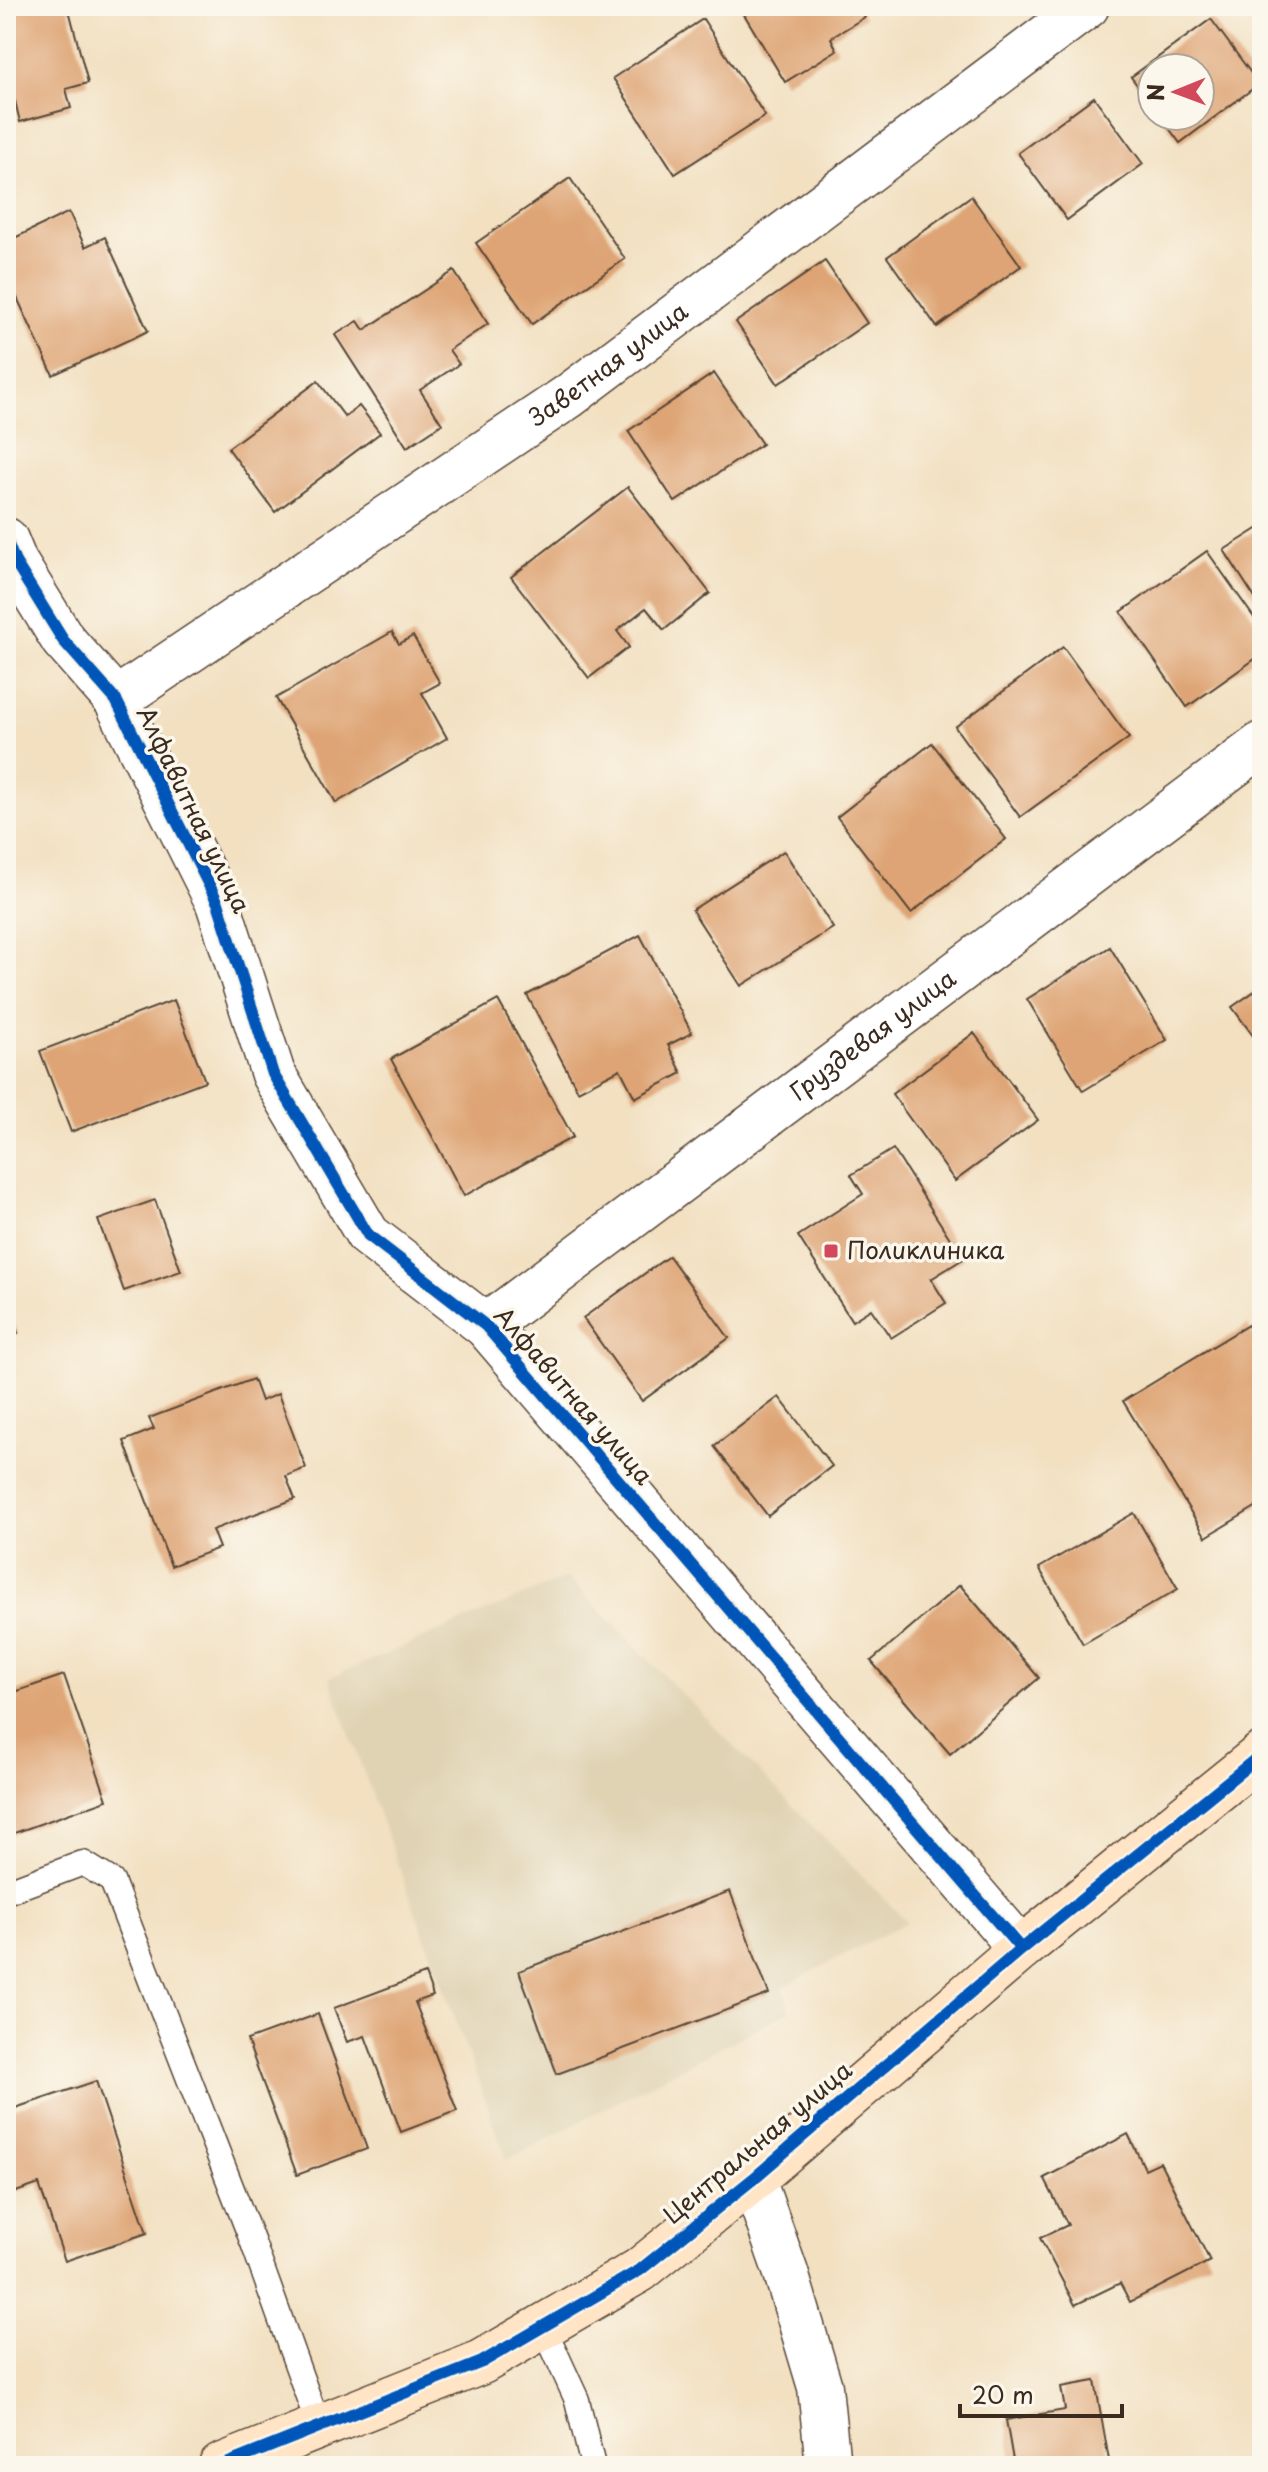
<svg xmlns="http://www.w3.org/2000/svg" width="1268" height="2472" font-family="'Playpen Sans',sans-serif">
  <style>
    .built { fill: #e0d3b4 }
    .building { fill: #dea475 }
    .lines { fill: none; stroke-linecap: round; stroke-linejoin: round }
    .lane-casing { stroke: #564536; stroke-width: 27 }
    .street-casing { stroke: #564536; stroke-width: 47 }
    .secondary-casing { stroke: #564536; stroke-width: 47 }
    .lane { stroke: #fff; stroke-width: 24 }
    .street { stroke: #fff; stroke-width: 44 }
    .secondary { stroke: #ffe4c6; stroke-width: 44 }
    .cycleway-casing { stroke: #fbf7ec; stroke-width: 17 }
    .cycleway { stroke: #0057b8; stroke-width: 12 }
    .poi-dot { fill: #d1495b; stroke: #fbf7ec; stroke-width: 3 }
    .labels { text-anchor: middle; stroke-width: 7; stroke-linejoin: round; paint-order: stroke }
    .street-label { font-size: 24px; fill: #3b2a1e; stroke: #fbf7ec }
    .poi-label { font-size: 24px; fill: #3b2a1e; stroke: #fbf7ec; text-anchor: start }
  </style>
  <rect width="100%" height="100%" fill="#fbf7ec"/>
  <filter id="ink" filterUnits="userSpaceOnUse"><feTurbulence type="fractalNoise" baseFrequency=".0125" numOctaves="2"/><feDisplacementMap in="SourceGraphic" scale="16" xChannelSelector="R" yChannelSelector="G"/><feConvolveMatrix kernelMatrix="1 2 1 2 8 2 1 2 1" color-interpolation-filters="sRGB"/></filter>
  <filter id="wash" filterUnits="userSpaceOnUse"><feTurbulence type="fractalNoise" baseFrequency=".006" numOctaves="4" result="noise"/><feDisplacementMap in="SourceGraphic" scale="32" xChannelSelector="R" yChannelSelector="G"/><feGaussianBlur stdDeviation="1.8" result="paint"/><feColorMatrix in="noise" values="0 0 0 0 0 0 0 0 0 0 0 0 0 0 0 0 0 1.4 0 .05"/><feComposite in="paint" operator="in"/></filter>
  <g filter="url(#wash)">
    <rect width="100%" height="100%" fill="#f2e0c1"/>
    <path class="built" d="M 567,1577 L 907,1922 L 783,1987 L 790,2011 L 507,2160 L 329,1678 Z"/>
    <g id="blocks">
      <g class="building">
        <path d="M 6,6 L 68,6 L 88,83 L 66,89 L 71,108 L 20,122 L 15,101 L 6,103 Z"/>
        <path d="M 739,6 L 858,6 L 865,17 L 831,38 L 837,50 L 785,82 Z"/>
        <path d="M 703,19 L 765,116 L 675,174 L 613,78 Z"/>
        <path d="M 1211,19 L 1259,84 L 1180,143 L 1160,116 L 1200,116 L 1200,68 L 1152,68 L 1152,105 L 1131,77 Z"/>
        <path d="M 1094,97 L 1143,164 L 1067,220 L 1018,153 Z"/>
        <path d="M 570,178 L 625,259 L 532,324 L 476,243 Z"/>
        <path d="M 971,196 L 1021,266 L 937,327 L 887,257 Z"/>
        <path d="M 69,212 L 85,247 L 105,237 L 148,331 L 53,375 L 6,274 L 6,242 Z"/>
        <path d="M 825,261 L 867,323 L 778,384 L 736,322 Z"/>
        <path d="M 454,271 L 488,324 L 449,350 L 459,364 L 420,390 L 442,424 L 407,447 L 335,335 L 358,321 L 364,330 Z"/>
        <path d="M 714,373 L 762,444 L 675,502 L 628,431 Z"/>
        <path d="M 318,381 L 345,417 L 359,406 L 380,433 L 275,512 L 228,448 Z"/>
        <path d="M 628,487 L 710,593 L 664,630 L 646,608 L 617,631 L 629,647 L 589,678 L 511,577 Z"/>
        <path d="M 1262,526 L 1262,609 L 1224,550 Z"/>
        <path d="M 1207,551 L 1262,629 L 1262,654 L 1187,707 L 1121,612 Z"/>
        <path d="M 392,632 L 399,644 L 413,636 L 440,683 L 422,693 L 447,738 L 336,803 L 276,698 Z"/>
        <path d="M 1063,647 L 1129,738 L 1020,817 L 955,727 Z"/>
        <path d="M 932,743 L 1006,839 L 911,913 L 837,817 Z"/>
        <path d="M 784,851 L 833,928 L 741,986 L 692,910 Z"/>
        <path d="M 640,935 L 692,1033 L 668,1045 L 682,1073 L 635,1098 L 620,1069 L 578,1091 L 527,995 Z"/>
        <path d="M 1110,947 L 1167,1040 L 1083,1091 L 1027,999 Z"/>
        <path d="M 1262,986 L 1262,1048 L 1232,1007 Z"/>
        <path d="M 174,1000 L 205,1081 L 71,1132 L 40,1051 Z"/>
        <path d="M 498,1000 L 573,1137 L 464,1196 L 391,1059 Z"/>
        <path d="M 974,1033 L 1038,1120 L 955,1181 L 892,1094 Z"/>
        <path d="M 893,1149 L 963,1259 L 931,1279 L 946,1303 L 891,1338 L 871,1309 L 852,1321 L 798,1236 L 863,1194 L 851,1175 Z"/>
        <path d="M 155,1200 L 181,1271 L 124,1291 L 98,1220 Z"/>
        <path d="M 669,1256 L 729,1338 L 642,1401 L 583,1318 Z"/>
        <path d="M 6,1306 L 18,1333 L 6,1338 Z"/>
        <path d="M 1248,1325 L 1262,1349 L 1262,1503 L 1206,1537 L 1123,1401 Z"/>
        <path d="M 253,1379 L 261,1401 L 278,1394 L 306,1468 L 286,1476 L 295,1499 L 212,1530 L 219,1548 L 171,1566 L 124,1441 L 154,1429 L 149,1418 Z"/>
        <path d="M 779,1397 L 832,1466 L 768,1516 L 714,1446 Z"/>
        <path d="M 1134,1513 L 1178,1589 L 1083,1644 L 1039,1568 Z"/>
        <path d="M 960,1585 L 1039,1678 L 950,1754 L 871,1661 Z"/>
        <path d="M 64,1675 L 107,1800 L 6,1836 L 6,1695 Z"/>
        <path d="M 730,1891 L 769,1994 L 557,2074 L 519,1971 Z"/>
        <path d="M 425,1974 L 433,1996 L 415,2002 L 457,2111 L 401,2132 L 365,2036 L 347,2042 L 334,2008 Z"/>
        <path d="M 318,2014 L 367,2149 L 297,2175 L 247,2040 Z"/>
        <path d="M 96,2081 L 147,2233 L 65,2261 L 39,2184 L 10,2194 L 6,2183 L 6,2111 Z"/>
        <path d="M 1128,2134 L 1145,2169 L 1160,2162 L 1210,2261 L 1130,2302 L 1120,2283 L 1075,2305 L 1040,2238 L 1068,2225 L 1044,2178 Z"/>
        <path d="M 1095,2381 L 1110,2466 L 1014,2466 L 1006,2420 L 1065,2410 L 1061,2387 Z"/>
      </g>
    </g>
  </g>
  <g filter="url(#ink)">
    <use href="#blocks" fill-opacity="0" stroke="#564536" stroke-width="2"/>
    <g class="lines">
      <defs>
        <g id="lane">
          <path d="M 6,1892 L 83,1863 L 112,1881 L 253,2243 L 319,2427"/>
          <path d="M 544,2328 L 577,2400 L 593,2466"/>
        </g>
        <g id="street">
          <path d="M 6,540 L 15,562 L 63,640 L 116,700 L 218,903 L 273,1074 L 368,1235 L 486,1326 L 1021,1949"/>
          <path id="s1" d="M 116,700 L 569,396 L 1087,6"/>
          <path id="s2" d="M 486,1326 L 1262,744"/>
          <path d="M 753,2179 L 786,2273 L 820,2387 L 828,2466"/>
        </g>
        <path id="secondary" d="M 221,2466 L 482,2362 L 640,2270 L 753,2179 L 1021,1949 L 1262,1754"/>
      </defs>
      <use href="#lane" class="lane-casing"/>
      <use href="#street" class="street-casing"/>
      <use href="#secondary" class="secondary-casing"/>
      <use href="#lane" class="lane"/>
      <use href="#street" class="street"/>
      <use href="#secondary" class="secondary"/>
      <defs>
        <g id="cycleway">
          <path d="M 6,540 L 15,562 L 63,640 L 116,700 L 218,903 L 273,1074 L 368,1235 L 486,1326 L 1021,1949"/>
          <path d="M 221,2466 L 482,2362 L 640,2270 L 753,2179 L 1021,1949 L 1262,1754"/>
        </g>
      </defs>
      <use href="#cycleway" class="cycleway-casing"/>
      <use href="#cycleway" class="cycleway"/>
    </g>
  </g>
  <rect class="poi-dot" x="823" y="1243" width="16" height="16" rx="4"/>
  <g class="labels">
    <g class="street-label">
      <text dy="8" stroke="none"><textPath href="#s1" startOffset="596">Заветная улица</textPath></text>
      <text transform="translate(193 810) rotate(64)" y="8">Алфавитная улица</text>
      <text dy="8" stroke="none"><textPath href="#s2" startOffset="484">Груздевая улица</textPath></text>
      <text transform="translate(573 1396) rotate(49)" y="8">Алфавитная улица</text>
      <text transform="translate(758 2143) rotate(-40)" y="8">Центральная улица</text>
    </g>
    <g class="poi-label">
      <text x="847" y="1259">Поликлиника</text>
    </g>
  </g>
  <rect width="1268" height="2472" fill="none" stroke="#fbf7ec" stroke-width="32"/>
  <g transform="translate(1176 92) rotate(269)"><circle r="38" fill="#fbf7ec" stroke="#aea59a" stroke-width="2"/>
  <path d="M0-6L14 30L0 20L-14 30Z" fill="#d1495b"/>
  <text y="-12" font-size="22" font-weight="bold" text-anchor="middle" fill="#3b2a1e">N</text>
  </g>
  <path d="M960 2404v12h162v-12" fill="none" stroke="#3b2a1e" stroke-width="4"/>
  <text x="972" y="2404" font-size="24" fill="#3b2a1e" stroke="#fbf7ec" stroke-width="6" paint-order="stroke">20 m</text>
</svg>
